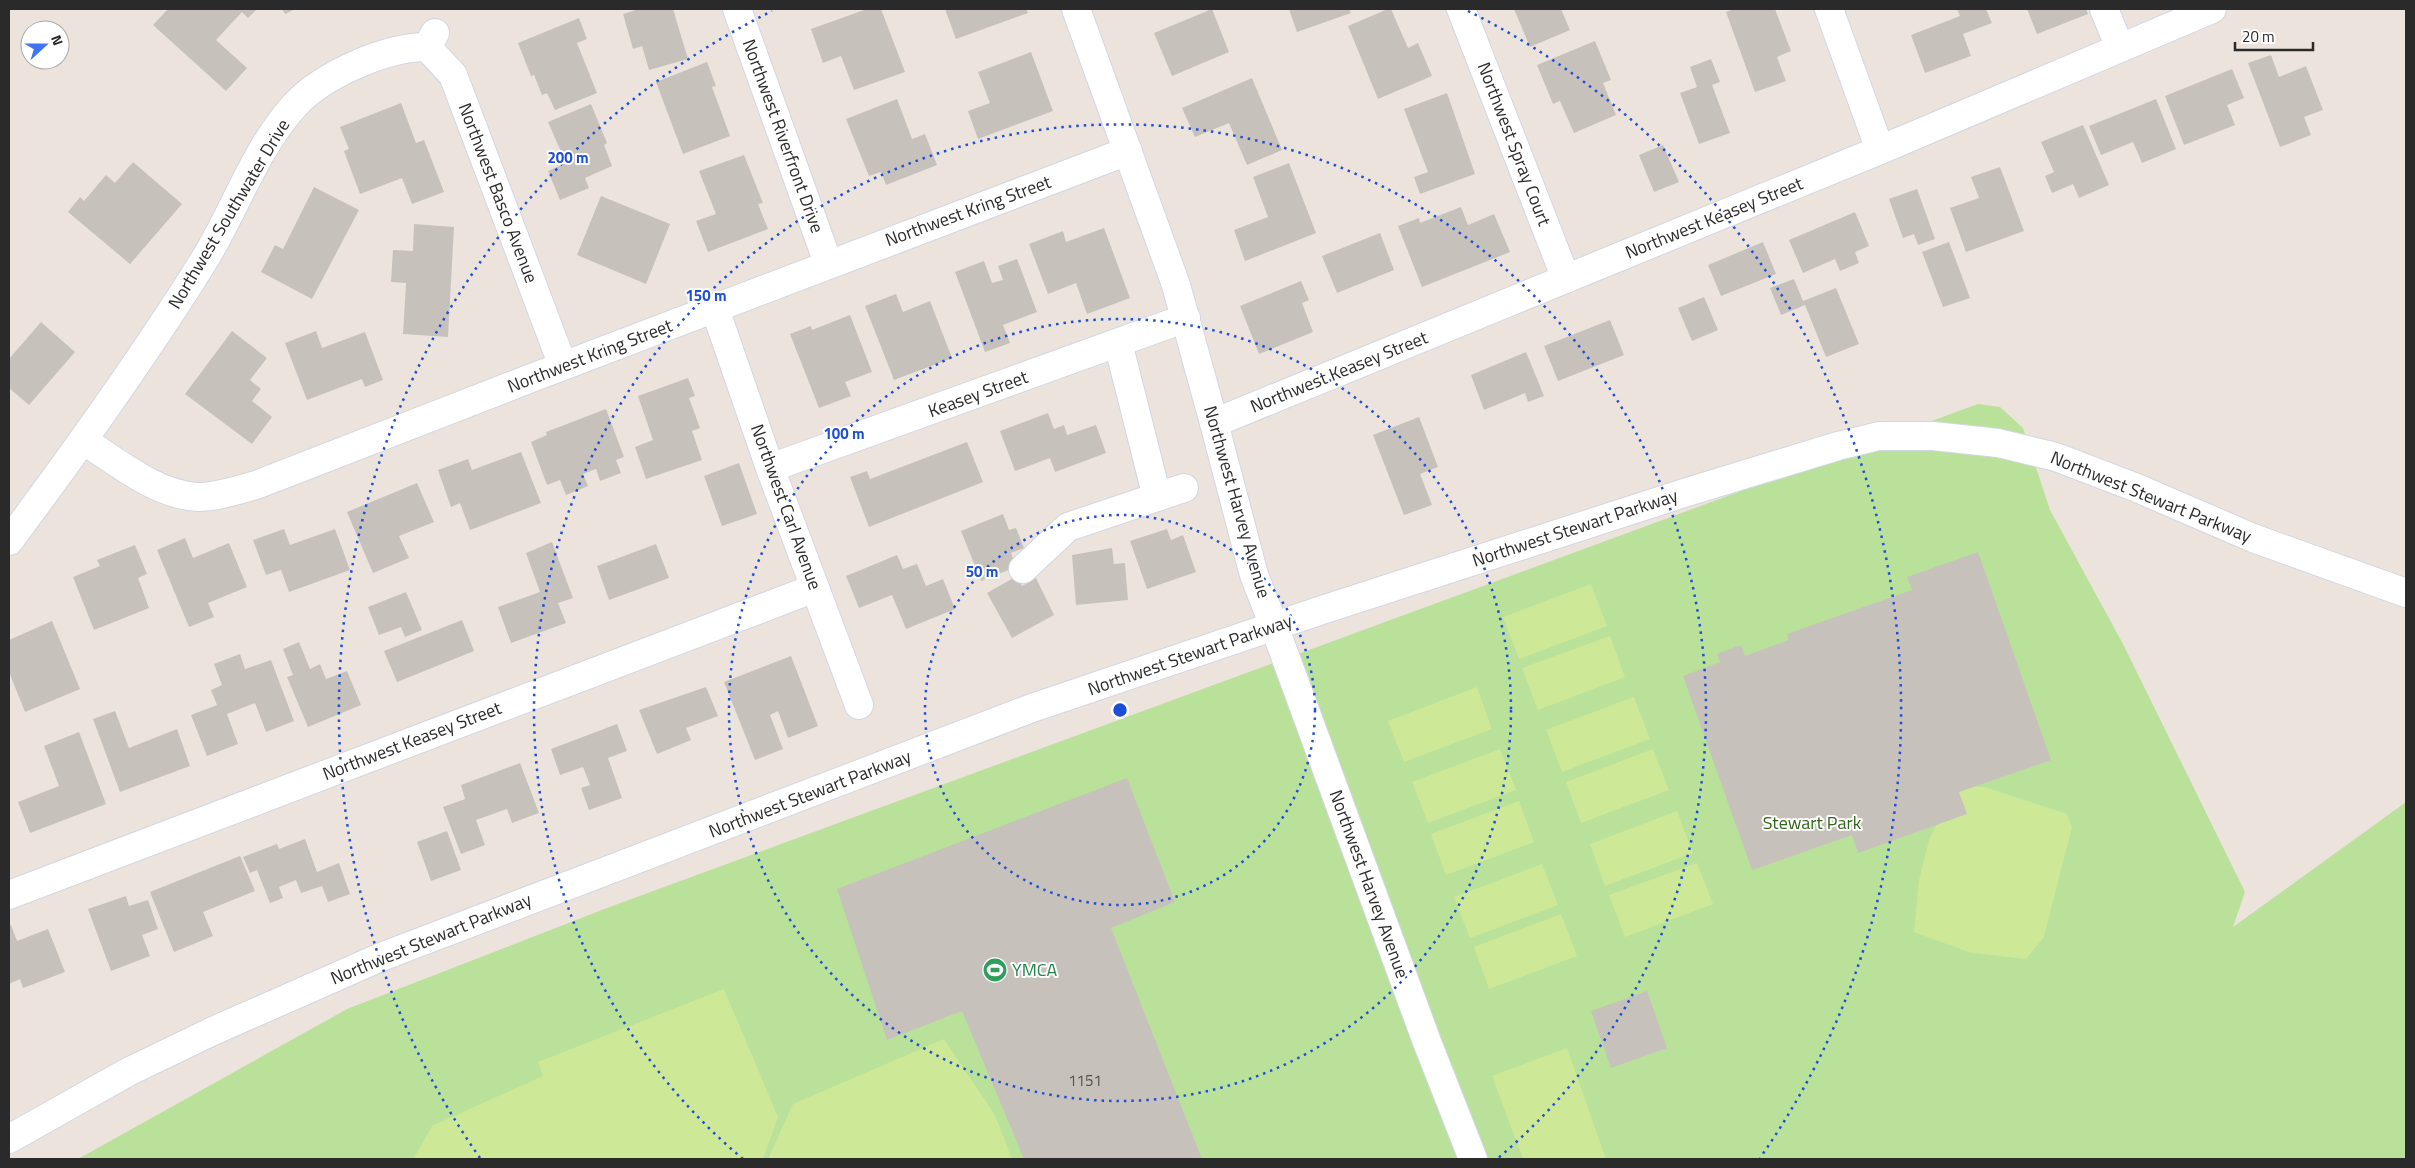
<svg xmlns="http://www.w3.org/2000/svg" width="2415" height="1168" font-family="'Titillium Web',sans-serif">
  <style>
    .green { fill: #b9e19a }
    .pitch { fill: #cde896 }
    .building { fill: #c7c1bc }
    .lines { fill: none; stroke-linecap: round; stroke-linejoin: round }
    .minor-casing { stroke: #d2d6e2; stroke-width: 30 }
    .tertiary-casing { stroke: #d2d6e2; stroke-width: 30 }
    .secondary-casing { stroke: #d2d6e2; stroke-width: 30 }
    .minor { stroke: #fff; stroke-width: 28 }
    .tertiary { stroke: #fff; stroke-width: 28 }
    .secondary { stroke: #fff; stroke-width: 28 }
    .ring { fill: none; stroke: #1d4ed8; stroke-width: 2.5; stroke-dasharray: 2.5 5 }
    .labels { text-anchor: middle; stroke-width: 4; stroke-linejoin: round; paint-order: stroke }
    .number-label { font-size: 15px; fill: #51504e }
    .street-label { font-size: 18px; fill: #2a2a2a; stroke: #fff }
    .park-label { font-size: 18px; fill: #32651c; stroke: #fff }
    .leisure-label { font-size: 18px; fill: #27864d; stroke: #fff; text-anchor: start }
    .centre { fill: #1d4ed8; stroke: #fff; stroke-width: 2.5 }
    .ring-label { font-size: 15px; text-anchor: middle; font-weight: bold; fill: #1d4ed8; stroke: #fff; stroke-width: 4; stroke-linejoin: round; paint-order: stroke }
  </style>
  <rect width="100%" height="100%" fill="#ece4dc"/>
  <path class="green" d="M 1978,404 L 2000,407 L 2023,428 L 2050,510 L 2123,644 L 2245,892 L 2233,927 L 2406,802 L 2406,1159 L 78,1159 L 347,1009 L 607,908 Z"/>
  <g class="pitch">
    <path d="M 1591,584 L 1607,626 L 1519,659 L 1503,617 Z"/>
    <path d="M 1610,636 L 1625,677 L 1538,710 L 1522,668 Z"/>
    <path d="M 1477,687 L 1492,729 L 1404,762 L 1388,721 Z"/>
    <path d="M 1634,697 L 1650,739 L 1562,772 L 1546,730 Z"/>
    <path d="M 1500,749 L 1516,790 L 1428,823 L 1412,782 Z"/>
    <path d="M 1653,749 L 1669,790 L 1581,823 L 1566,782 Z"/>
    <path d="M 1955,787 L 1985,787 L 2067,814 L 2072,827 L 2044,937 L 2026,959 L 1971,953 L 1914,932 L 1919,880 L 1929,840 Z"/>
    <path d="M 1519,801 L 1534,842 L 1446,875 L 1431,834 Z"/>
    <path d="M 1677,811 L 1693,853 L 1605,886 L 1590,844 Z"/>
    <path d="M 1697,863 L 1713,904 L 1625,937 L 1609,895 Z"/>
    <path d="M 1542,864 L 1558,905 L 1470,938 L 1454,897 Z"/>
    <path d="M 1561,914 L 1577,956 L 1489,989 L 1474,947 Z"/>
    <path d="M 724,989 L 778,1117 L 763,1159 L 416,1159 L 415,1156 L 432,1126 L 543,1076 L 538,1062 Z"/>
    <path d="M 944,1039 L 995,1115 L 1012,1159 L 768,1159 L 793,1104 Z"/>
    <path d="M 1567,1048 L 1606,1159 L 1523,1159 L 1492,1076 Z"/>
  </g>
  <g class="building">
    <path d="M 168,9 L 257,9 L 248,18 L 242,12 L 216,40 L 247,68 L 226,91 L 153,25 Z"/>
    <path d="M 282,9 L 295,9 L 285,14 Z"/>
    <path d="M 639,9 L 673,9 L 688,59 L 649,70 L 642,46 L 633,49 L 623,14 Z"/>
    <path d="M 867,9 L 881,9 L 905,72 L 854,90 L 841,56 L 823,63 L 811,29 Z"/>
    <path d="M 945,9 L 1026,9 L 1028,13 L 956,39 Z"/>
    <path d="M 1212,9 L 1229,52 L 1172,76 L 1154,33 Z"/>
    <path d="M 1289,9 L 1349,9 L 1351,13 L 1297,32 Z"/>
    <path d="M 1388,9 L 1391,9 L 1408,48 L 1418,43 L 1432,76 L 1378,99 L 1348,26 Z"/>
    <path d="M 1514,9 L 1561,9 L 1570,30 L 1530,47 Z"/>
    <path d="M 1734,9 L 1775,9 L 1791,51 L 1777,57 L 1786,81 L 1755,92 L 1726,12 Z"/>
    <path d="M 1957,9 L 1986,9 L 1992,23 L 1963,34 L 1971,56 L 1925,73 L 1911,35 L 1960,16 Z"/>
    <path d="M 2027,9 L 2086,9 L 2088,14 L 2037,34 Z"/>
    <path d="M 579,18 L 587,39 L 577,43 L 597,93 L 555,110 L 547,93 L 542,95 L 534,75 L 531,76 L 518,43 Z"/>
    <path d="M 1595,41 L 1611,80 L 1603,83 L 1616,115 L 1574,133 L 1560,101 L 1553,104 L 1537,65 Z"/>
    <path d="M 1031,52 L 1053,111 L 978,139 L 968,111 L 990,103 L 978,72 Z"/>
    <path d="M 2271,55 L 2279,77 L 2306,66 L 2323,110 L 2304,117 L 2311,135 L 2280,147 L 2248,63 Z"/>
    <path d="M 1711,59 L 1720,82 L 1712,85 L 1730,133 L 1699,144 L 1680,93 L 1697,87 L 1690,67 Z"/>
    <path d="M 707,62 L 716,86 L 712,87 L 730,136 L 683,154 L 656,82 Z"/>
    <path d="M 2232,69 L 2244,98 L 2227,105 L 2235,125 L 2184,145 L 2165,96 Z"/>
    <path d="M 1252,78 L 1282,150 L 1247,165 L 1229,123 L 1195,137 L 1182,108 Z"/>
    <path d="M 1447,93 L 1475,174 L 1420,194 L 1414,177 L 1428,172 L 1404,109 Z"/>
    <path d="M 897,99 L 912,139 L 925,134 L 937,165 L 886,185 L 881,172 L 869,176 L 846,119 Z"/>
    <path d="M 2156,99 L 2176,149 L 2142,163 L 2133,142 L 2101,155 L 2089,126 Z"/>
    <path d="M 401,103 L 416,143 L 424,140 L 444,192 L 412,204 L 402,178 L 360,194 L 344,151 L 349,149 L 340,127 Z"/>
    <path d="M 591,104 L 607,143 L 604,145 L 612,166 L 585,178 L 589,188 L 560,200 L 548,171 L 566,163 L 548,122 Z"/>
    <path d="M 2083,125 L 2109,185 L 2079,198 L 2073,184 L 2052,193 L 2045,176 L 2054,172 L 2041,142 Z"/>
    <path d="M 1663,145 L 1679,182 L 1654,192 L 1639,155 Z"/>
    <path d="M 744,155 L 763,203 L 758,204 L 768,229 L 708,252 L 696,221 L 716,214 L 699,171 Z"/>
    <path d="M 133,162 L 182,204 L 130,264 L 68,212 L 80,197 L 84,201 L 106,175 L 115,183 Z"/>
    <path d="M 1289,163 L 1316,233 L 1245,261 L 1234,230 L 1268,217 L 1253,177 Z"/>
    <path d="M 2000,167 L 2024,231 L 1966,252 L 1950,208 L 1979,198 L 1971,177 Z"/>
    <path d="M 314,187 L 359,210 L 312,299 L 261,272 L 275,245 L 283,249 Z"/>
    <path d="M 1917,189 L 1935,239 L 1918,245 L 1914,234 L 1903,238 L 1889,199 Z"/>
    <path d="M 601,196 L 670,224 L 646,284 L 577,255 Z"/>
    <path d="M 1461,207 L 1468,225 L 1494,214 L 1510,252 L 1422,287 L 1398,226 L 1419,218 L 1420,223 Z"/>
    <path d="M 1855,212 L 1869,246 L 1855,252 L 1859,263 L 1840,271 L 1835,259 L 1803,273 L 1789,240 Z"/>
    <path d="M 414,224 L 454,227 L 448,337 L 403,334 L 406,283 L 391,282 L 393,250 L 413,251 Z"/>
    <path d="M 1104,228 L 1130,298 L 1087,314 L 1076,283 L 1048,294 L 1029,244 L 1063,231 L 1066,242 Z"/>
    <path d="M 1380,233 L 1394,270 L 1337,293 L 1322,256 Z"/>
    <path d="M 1763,242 L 1776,274 L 1721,296 L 1708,265 Z"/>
    <path d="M 1949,242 L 1970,298 L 1943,307 L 1922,252 Z"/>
    <path d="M 1017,259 L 1037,312 L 1003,325 L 1010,343 L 985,352 L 955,272 L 984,261 L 992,283 L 1003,280 L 998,266 Z"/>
    <path d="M 1794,279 L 1803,301 L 1836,288 L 1859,344 L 1826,357 L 1805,305 L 1781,315 L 1770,288 Z"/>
    <path d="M 1301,281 L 1309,300 L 1302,303 L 1313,332 L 1259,354 L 1240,306 Z"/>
    <path d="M 896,294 L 903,312 L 930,301 L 952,358 L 894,380 L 865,306 Z"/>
    <path d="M 1704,297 L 1718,330 L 1692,341 L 1678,308 Z"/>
    <path d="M 850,315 L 872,372 L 845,382 L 851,396 L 819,408 L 790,334 L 811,326 L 812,330 Z"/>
    <path d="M 1610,320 L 1624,355 L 1558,381 L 1544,346 Z"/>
    <path d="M 41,322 L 75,352 L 29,405 L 9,388 L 9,359 Z"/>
    <path d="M 232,331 L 267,358 L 250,380 L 261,389 L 252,401 L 272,417 L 252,444 L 185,394 Z"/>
    <path d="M 316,331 L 322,348 L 365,332 L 383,380 L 365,387 L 362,379 L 307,400 L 285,343 Z"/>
    <path d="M 1526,352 L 1544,396 L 1528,402 L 1525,393 L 1484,410 L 1471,375 Z"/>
    <path d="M 688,378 L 695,396 L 689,398 L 700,428 L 692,431 L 702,460 L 646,479 L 635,447 L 653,440 L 638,396 Z"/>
    <path d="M 606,409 L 624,457 L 616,460 L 621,473 L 600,481 L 596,469 L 583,474 L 588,486 L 566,495 L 560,480 L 547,485 L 531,442 L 547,435 L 546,432 Z"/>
    <path d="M 1048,413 L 1054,429 L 1064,425 L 1067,435 L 1096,425 L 1106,453 L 1055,472 L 1050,458 L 1015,471 L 1000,431 Z"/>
    <path d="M 1419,417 L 1438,467 L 1420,474 L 1432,505 L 1404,515 L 1373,435 Z"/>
    <path d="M 967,442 L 983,482 L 869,527 L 850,477 L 867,471 L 870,479 Z"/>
    <path d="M 521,452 L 541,503 L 470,530 L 460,503 L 451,507 L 438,470 L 468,459 L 472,470 Z"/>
    <path d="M 739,463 L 757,514 L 722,526 L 704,476 Z"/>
    <path d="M 417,483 L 434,522 L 399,536 L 409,558 L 373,573 L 347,512 Z"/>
    <path d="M 1003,514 L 1009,530 L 1016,528 L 1024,548 L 1011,553 L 1016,567 L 981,581 L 961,531 Z"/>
    <path d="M 284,529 L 290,545 L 335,529 L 350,570 L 289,592 L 281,570 L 266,575 L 253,540 Z"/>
    <path d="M 1167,529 L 1171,540 L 1183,535 L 1196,572 L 1147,589 L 1130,541 Z"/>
    <path d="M 185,538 L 193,558 L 229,543 L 247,587 L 208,603 L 214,617 L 189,627 L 157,550 Z"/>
    <path d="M 552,542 L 573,598 L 558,603 L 566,623 L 511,643 L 498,607 L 540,592 L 526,553 Z"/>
    <path d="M 656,544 L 669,578 L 609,600 L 597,566 Z"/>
    <path d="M 135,545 L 147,574 L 138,578 L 149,608 L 94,630 L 73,577 L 100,566 L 97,560 Z"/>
    <path d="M 1112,548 L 1114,564 L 1125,563 L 1128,600 L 1076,605 L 1072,555 Z"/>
    <path d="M 1978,552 L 2051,760 L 1959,792 L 1967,814 L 1858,853 L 1852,835 L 1752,870 L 1683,676 L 1720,662 L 1717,654 L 1741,645 L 1745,656 L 1789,640 L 1787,634 L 1912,590 L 1907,577 Z"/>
    <path d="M 897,555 L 903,569 L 917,564 L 926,586 L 943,579 L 955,609 L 906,629 L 892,595 L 859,608 L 846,576 Z"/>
    <path d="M 1017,576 L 1022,586 L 1036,578 L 1054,615 L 1012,638 L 987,593 Z"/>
    <path d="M 406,592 L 422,630 L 405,637 L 401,627 L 379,635 L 368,607 Z"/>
    <path d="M 462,620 L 474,651 L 397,682 L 384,651 Z"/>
    <path d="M 52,621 L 80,689 L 25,712 L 9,672 L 9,640 Z"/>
    <path d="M 299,642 L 310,669 L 320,664 L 326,679 L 347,671 L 361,705 L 308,727 L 287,677 L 293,675 L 283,649 Z"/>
    <path d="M 240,654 L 245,669 L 271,660 L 294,721 L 266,732 L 255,703 L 227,714 L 238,744 L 207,756 L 191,715 L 217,705 L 211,690 L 222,685 L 214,664 Z"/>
    <path d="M 791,656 L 818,726 L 788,738 L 778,711 L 770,715 L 783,749 L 755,760 L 724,682 Z"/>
    <path d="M 706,687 L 718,716 L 686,728 L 691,740 L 657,754 L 639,710 Z"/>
    <path d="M 115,711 L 129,748 L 177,729 L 190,766 L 120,792 L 93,719 Z"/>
    <path d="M 617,724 L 627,751 L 608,758 L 622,798 L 589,810 L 581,788 L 590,785 L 583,767 L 560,775 L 551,749 Z"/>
    <path d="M 79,732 L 106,804 L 30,833 L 18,802 L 59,786 L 44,746 Z"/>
    <path d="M 520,763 L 539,813 L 512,823 L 507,809 L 476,820 L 485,845 L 461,854 L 443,807 L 465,799 L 461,785 Z"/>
    <path d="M 1127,778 L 1175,902 L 1111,928 L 1202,1159 L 1024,1159 L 962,1011 L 887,1040 L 837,889 Z"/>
    <path d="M 447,831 L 461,870 L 431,881 L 417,842 Z"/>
    <path d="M 305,839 L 317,872 L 339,863 L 350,894 L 328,902 L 322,886 L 301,893 L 296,880 L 279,887 L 283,898 L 270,903 L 257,870 L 250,873 L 243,857 L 277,844 L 279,849 Z"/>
    <path d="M 240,856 L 255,891 L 203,912 L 213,936 L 174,952 L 150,892 Z"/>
    <path d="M 126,896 L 129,906 L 148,900 L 158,929 L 142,935 L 150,956 L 111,971 L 88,909 Z"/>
    <path d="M 11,925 L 17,941 L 48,929 L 65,972 L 23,988 L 20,979 L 9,984 L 9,926 Z"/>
    <path d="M 1647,991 L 1667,1048 L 1611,1068 L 1591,1011 Z"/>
  </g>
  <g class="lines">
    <defs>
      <g id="minor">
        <path d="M 737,9 L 828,263"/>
        <path d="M 1076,9 L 1176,285 L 1214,423"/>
        <path d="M 1461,9 L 1566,279"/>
        <path d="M 1829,9 L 1880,150"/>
        <path d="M 2104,9 L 2120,48"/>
        <path d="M 435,33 L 427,47 L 453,75 L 563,366"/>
        <path d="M 715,309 L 770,468 L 859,705"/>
        <path d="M 84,441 C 118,462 156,495 198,497 C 217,497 238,490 256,485 C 546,372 836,260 1128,151"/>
        <path d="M 770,468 L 1186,318"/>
        <path d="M 1157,497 L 1184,488"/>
        <path d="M 9,541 C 77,450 143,358 203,262 C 235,211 254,150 295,105 C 323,75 385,47 427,47"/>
        <path d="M 1023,569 L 1068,527 L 1157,497 L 1118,343"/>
        <path d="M 1274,626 L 1427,1042 L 1473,1159"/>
        <path d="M 9,895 L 815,588"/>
      </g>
      <path id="tertiary" d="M 1274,626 L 1254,575 L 1214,423 L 1880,150 L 2212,9"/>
      <path id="secondary" d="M 9,1139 L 128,1072 L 213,1031 L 381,957 L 1032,708 L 1322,610 L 1684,493 L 1838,446 L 1879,436 L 1933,436 L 1998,443 L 2056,457 L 2137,488 L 2253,538 L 2406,593"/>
    </defs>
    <use href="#minor" class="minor-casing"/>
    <use href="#tertiary" class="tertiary-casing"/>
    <use href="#secondary" class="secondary-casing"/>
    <use href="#minor" class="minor"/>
    <use href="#tertiary" class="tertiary"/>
    <use href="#secondary" class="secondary"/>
  </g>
  <g class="ring">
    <circle cx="1120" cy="710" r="195"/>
    <circle cx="1120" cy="710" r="391"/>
    <path d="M743 1159A586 586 0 1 1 1497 1159"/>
    <path d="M480 1158A781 781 0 0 1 772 11M1468 11A781 781 0 0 1 1760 1158"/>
  </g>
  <defs>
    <symbol id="stadium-disc" viewBox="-11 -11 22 22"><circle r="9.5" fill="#2e9e5b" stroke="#fff"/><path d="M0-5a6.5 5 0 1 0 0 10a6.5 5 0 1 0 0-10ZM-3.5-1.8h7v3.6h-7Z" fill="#fff"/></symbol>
  </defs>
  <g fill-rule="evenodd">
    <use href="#stadium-disc" x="981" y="956" width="28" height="28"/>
  </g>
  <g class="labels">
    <g class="number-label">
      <text x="1085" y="1086">1151</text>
    </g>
    <g class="street-label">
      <text transform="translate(783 136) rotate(70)" y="6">Northwest Riverfront Drive</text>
      <text transform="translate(1514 144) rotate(69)" y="6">Northwest Spray Court</text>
      <text transform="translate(498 193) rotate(69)" y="6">Northwest Basco Avenue</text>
      <text transform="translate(968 211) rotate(-20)" y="6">Northwest Kring Street</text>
      <text transform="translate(229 214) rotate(-59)" y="6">Northwest Southwater Drive</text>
      <text transform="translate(1714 218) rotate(-22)" y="6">Northwest Keasey Street</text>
      <text transform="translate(590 356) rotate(-21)" y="6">Northwest Kring Street</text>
      <text transform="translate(1339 372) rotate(-22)" y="6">Northwest Keasey Street</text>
      <text transform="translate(978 394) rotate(-20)" y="6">Keasey Street</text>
      <text transform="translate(2151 497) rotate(22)" y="6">Northwest Stewart Parkway</text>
      <text transform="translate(1237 502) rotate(74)" y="6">Northwest Harvey Avenue</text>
      <text transform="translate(786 507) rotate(70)" y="6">Northwest Carl Avenue</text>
      <text transform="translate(1575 528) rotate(-18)" y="6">Northwest Stewart Parkway</text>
      <text transform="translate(1190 655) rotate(-19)" y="6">Northwest Stewart Parkway</text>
      <text transform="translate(412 741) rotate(-21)" y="6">Northwest Keasey Street</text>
      <text transform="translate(810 794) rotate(-21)" y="6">Northwest Stewart Parkway</text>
      <text transform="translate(1369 884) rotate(70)" y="6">Northwest Harvey Avenue</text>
      <text transform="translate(431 939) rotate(-22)" y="6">Northwest Stewart Parkway</text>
    </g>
    <g class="park-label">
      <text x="1812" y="829">Stewart Park</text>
    </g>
    <g class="leisure-label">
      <text x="1012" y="976">YMCA</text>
    </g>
  </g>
  <circle cx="1120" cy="710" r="8" class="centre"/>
  <g class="ring-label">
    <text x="568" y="163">200 m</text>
    <text x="706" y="301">150 m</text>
    <text x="844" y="439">100 m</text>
    <text x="982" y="577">50 m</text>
  </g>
  <rect width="2415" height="1168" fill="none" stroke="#2a2a2a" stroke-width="20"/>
  <g transform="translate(45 45) rotate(69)"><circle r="24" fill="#ffffff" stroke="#aaaaaa"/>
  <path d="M0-4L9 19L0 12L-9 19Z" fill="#4174f4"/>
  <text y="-8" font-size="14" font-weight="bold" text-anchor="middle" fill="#2a2a2a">N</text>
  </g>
  <path d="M2235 42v8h78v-8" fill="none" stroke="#2a2a2a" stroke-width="2.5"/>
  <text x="2242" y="42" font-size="15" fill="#2a2a2a" stroke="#ffffff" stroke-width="4" paint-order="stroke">20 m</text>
</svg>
